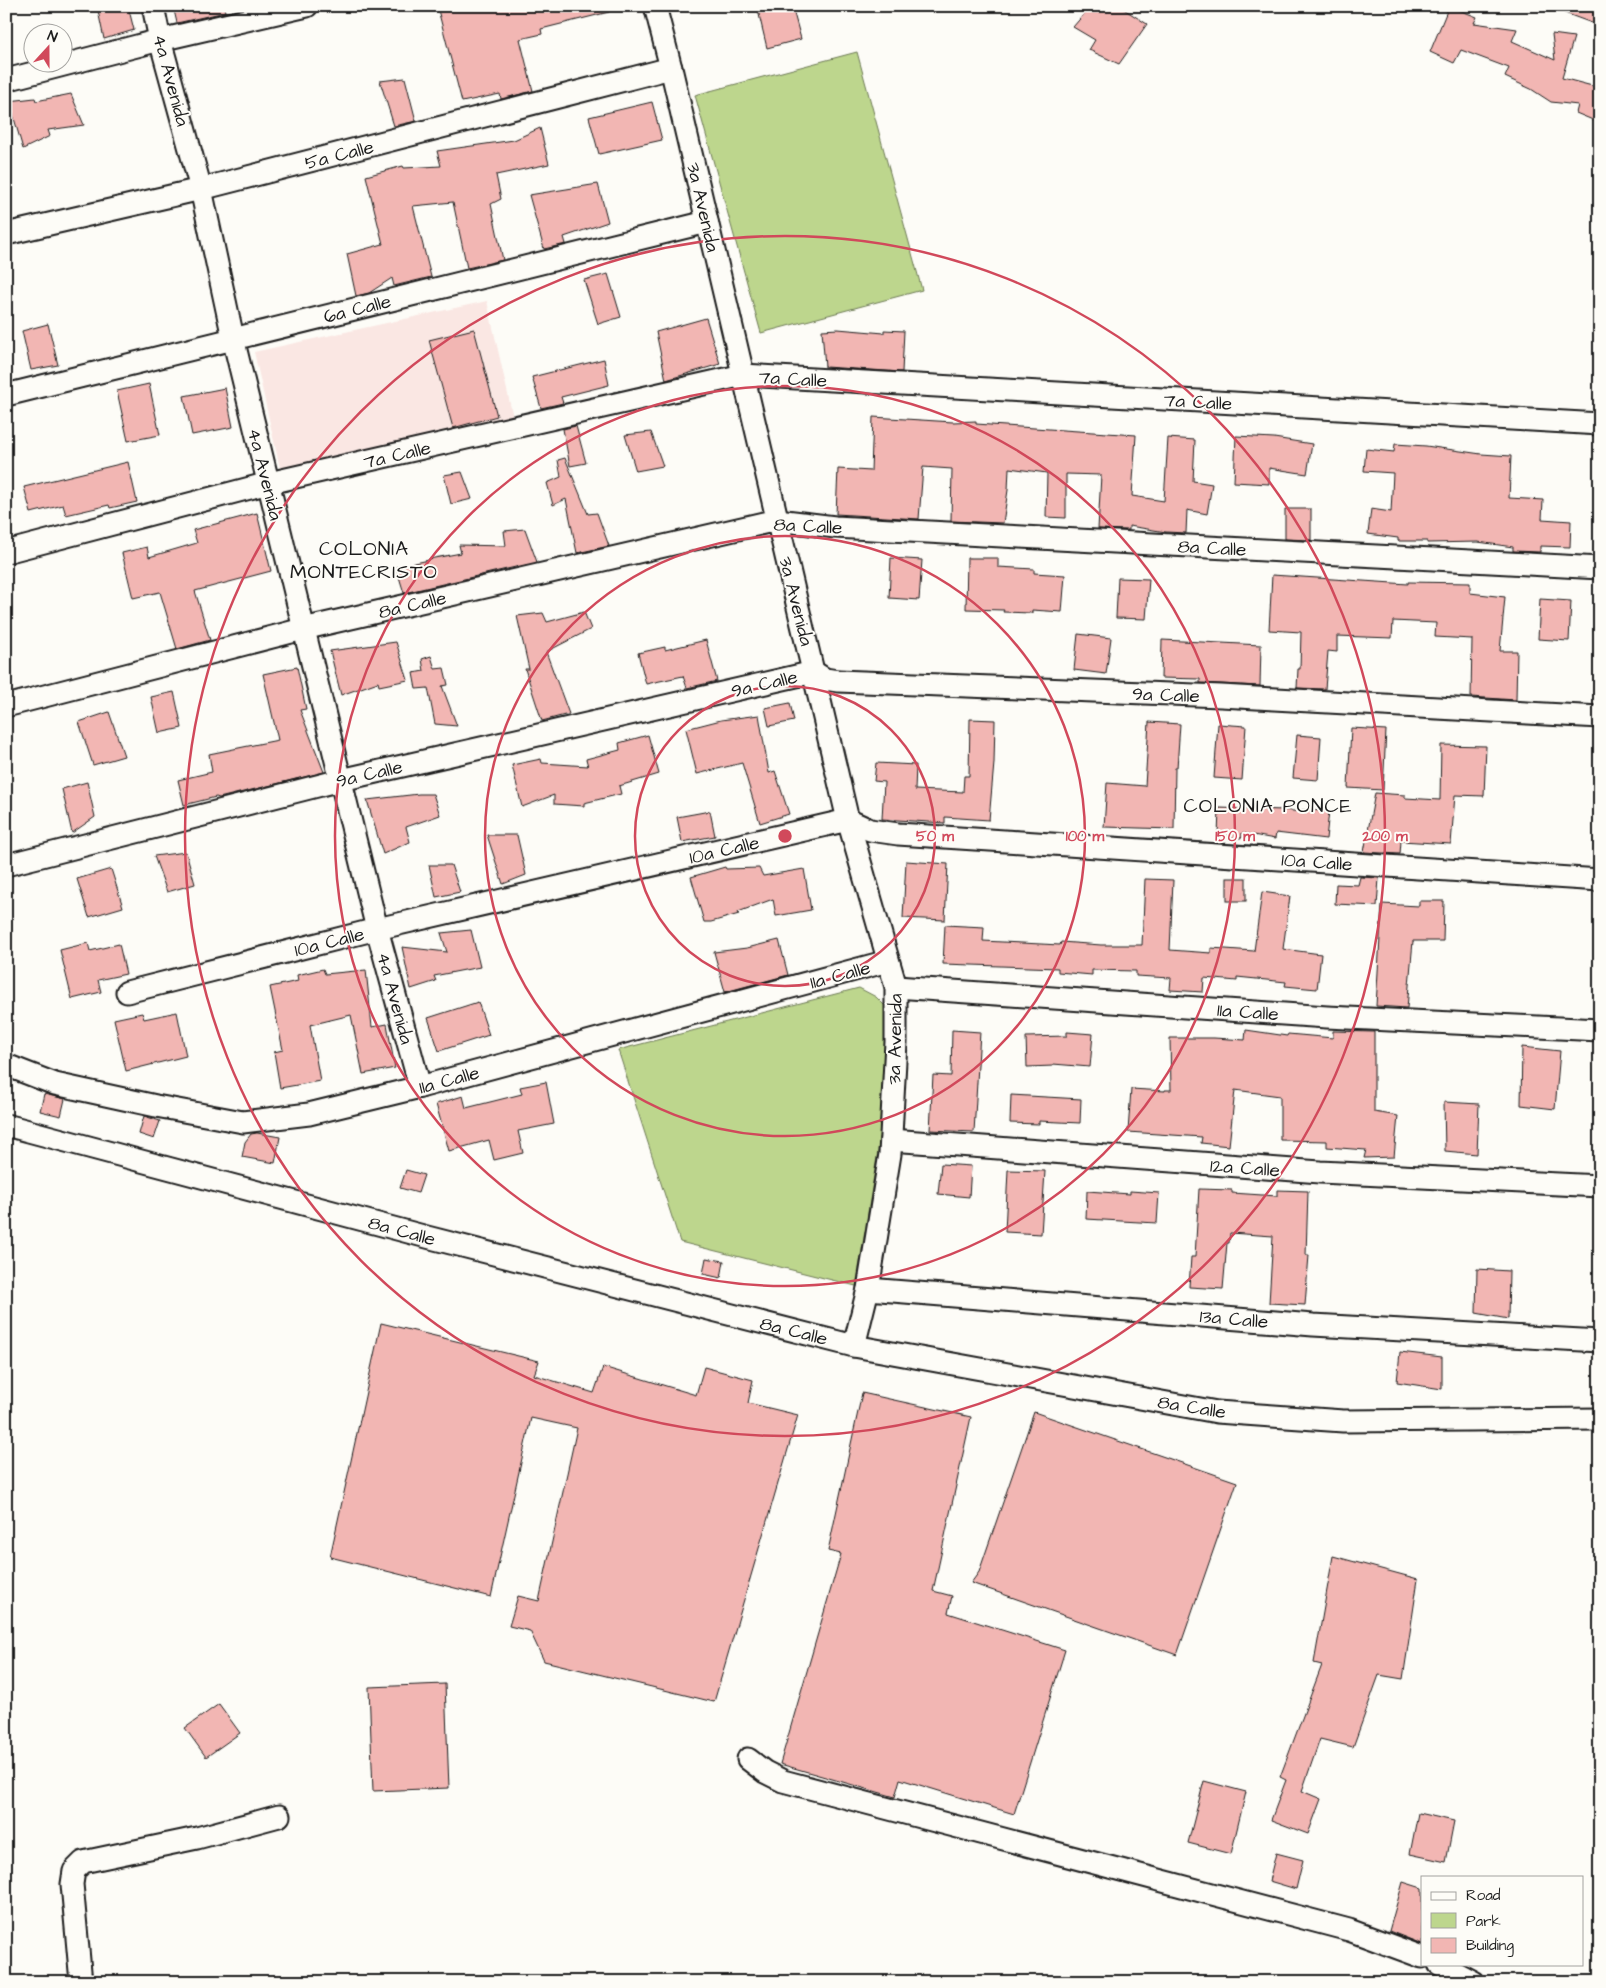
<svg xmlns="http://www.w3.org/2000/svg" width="1606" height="1988" font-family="'Architects Daughter',sans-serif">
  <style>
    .built { fill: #fae7e3 }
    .green { fill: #bdd68d; stroke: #6c7954 }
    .building { fill: #f2b6b3; stroke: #1c1c1c }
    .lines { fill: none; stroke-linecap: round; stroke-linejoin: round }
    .minor-casing { stroke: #1c1c1c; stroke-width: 25 }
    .minor { stroke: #fdfcf7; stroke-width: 21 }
    .ring { fill: none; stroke: #d1495b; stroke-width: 2.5 }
    .labels { text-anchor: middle; stroke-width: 4; stroke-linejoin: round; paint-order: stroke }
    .street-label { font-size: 19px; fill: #1c1c1c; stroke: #fdfcf7 }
    .neighbourhood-label { font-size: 20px; letter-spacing: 1px; fill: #1c1c1c; stroke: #fdfcf7 }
    .centre { fill: #d1495b; stroke: #fdfcf7; stroke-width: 2.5 }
    .ring-label { font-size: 15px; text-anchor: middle; font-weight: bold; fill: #d1495b; stroke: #fdfcf7; stroke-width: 4; stroke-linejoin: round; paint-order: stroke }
  </style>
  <rect width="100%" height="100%" fill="#fdfcf7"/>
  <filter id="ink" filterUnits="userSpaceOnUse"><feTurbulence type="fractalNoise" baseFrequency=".02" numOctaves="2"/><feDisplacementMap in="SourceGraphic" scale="10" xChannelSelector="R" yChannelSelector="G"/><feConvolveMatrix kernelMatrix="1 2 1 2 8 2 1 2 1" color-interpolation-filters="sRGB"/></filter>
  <g filter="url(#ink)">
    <path class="built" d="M 487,301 L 513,417 L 280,468 L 254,352 Z"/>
    <g class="green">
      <path d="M 857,52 L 922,290 L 761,333 L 695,95 Z"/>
      <path d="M 859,988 L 876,997 L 888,1009 L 880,1138 L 856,1286 L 680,1242 L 618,1050 Z"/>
    </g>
    <g class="building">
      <path d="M 97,6 L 128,6 L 134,30 L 104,39 Z"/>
      <path d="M 173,6 L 224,6 L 225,12 L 177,23 Z"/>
      <path d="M 437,6 L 608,6 L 609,12 L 541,29 L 542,34 L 520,39 L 533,91 L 501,99 L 500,94 L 462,102 Z"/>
      <path d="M 757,6 L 792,6 L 801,39 L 767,48 Z"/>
      <path d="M 1091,6 L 1119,6 L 1147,24 L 1119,64 L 1089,50 L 1095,40 L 1073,27 Z"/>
      <path d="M 1449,6 L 1477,17 L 1474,23 L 1517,29 L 1512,41 L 1555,60 L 1552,34 L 1574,37 L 1562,78 L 1600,88 L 1600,123 L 1576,113 L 1578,105 L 1551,102 L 1531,89 L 1505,77 L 1509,68 L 1461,50 L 1454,63 L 1430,52 Z"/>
      <path d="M 1552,6 L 1600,6 L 1600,26 L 1551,8 Z"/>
      <path d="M 405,78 L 416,121 L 394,126 L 380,81 Z"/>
      <path d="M 71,94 L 84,125 L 48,130 L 50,136 L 23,149 L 9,101 L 35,98 L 36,101 Z"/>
      <path d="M 652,102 L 662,140 L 599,154 L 589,117 Z"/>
      <path d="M 540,128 L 549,164 L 496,175 L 501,199 L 491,204 L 503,260 L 467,268 L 453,202 L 413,206 L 431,277 L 394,286 L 392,278 L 369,293 L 356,296 L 347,254 L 383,244 L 366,176 L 403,166 L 404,168 L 441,166 L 437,151 L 514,140 Z"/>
      <path d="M 598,184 L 608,222 L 564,237 L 566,244 L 544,249 L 529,195 Z"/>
      <path d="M 608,274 L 621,317 L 598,324 L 584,280 Z"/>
      <path d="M 706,318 L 720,364 L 666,380 L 656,332 Z"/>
      <path d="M 48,324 L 58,365 L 31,370 L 22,331 Z"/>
      <path d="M 474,329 L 497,416 L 453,428 L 429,340 Z"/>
      <path d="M 838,329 L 884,333 L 884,330 L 904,331 L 902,372 L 825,367 L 822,330 Z"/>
      <path d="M 604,359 L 609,385 L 561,397 L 563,403 L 541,408 L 532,377 Z"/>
      <path d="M 149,384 L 160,435 L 128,441 L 117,391 Z"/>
      <path d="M 225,388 L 233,427 L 192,435 L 184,396 Z"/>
      <path d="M 873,417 L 953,422 L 976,421 L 976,424 L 1136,435 L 1132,496 L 1164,501 L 1168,438 L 1195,440 L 1193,481 L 1212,484 L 1207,514 L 1187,510 L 1186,533 L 1166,532 L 1129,526 L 1129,530 L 1098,529 L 1101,475 L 1066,474 L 1066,518 L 1046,517 L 1047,473 L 1009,468 L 1008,490 L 1003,523 L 951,521 L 952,469 L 923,467 L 919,519 L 836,514 L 838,469 L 871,471 Z"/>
      <path d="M 576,426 L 586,463 L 570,466 L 563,429 Z"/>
      <path d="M 651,432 L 663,466 L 636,471 L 625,435 Z"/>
      <path d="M 1236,436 L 1274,438 L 1312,444 L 1307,474 L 1269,468 L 1269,484 L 1234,482 Z"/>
      <path d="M 1395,444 L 1426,446 L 1481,454 L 1511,456 L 1509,498 L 1543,500 L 1542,519 L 1571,521 L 1570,547 L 1540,546 L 1540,552 L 1513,551 L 1513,547 L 1478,542 L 1427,543 L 1427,541 L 1398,541 L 1398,538 L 1368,534 L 1371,509 L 1391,512 L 1393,473 L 1364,471 L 1366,449 L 1394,452 Z"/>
      <path d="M 565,458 L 588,514 L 597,513 L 609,546 L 577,553 L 566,499 L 553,505 L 547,483 L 561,477 L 558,460 Z"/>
      <path d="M 128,462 L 137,502 L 110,508 L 109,505 L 66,515 L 63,505 L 31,513 L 24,487 Z"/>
      <path d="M 462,472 L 472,499 L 451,504 L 444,475 Z"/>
      <path d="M 1285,509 L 1311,509 L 1311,540 L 1285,539 Z"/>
      <path d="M 257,513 L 271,571 L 195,591 L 210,640 L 177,649 L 160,592 L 133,598 L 122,553 L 147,547 L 149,557 L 197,543 L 193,530 Z"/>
      <path d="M 525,529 L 537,562 L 404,593 L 396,567 L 429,560 L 429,559 L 461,553 L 459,545 L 506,546 L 504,531 Z"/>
      <path d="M 891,558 L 922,560 L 919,600 L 889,598 Z"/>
      <path d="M 967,558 L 998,558 L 998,567 L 1034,569 L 1034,573 L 1065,575 L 1062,612 L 1032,610 L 1032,613 L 1003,612 L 1004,610 L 966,609 Z"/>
      <path d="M 1272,575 L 1408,584 L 1408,582 L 1470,583 L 1470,593 L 1505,597 L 1500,651 L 1517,651 L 1516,700 L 1471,697 L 1472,639 L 1435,637 L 1436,623 L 1393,621 L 1392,638 L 1337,636 L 1337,652 L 1328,651 L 1325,689 L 1297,688 L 1298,669 L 1300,669 L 1301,632 L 1269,630 Z"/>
      <path d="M 1118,578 L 1149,579 L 1146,619 L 1116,618 Z"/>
      <path d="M 1540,599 L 1571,601 L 1569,641 L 1538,639 Z"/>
      <path d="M 584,612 L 591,629 L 546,652 L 569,714 L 542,721 L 525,669 L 529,669 L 517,616 L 543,613 L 547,622 Z"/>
      <path d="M 1078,634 L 1111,638 L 1106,674 L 1074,670 Z"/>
      <path d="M 706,640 L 717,681 L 687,688 L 683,676 L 646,684 L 638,653 L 665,647 L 665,650 Z"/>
      <path d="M 1162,640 L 1261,645 L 1260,686 L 1200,683 L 1200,679 L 1161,678 Z"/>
      <path d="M 396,642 L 408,680 L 379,686 L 378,682 L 341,695 L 330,651 Z"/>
      <path d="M 431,656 L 435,669 L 444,668 L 448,685 L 442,686 L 457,726 L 435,724 L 428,688 L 416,689 L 413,673 L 424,671 L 422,659 Z"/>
      <path d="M 297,667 L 306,709 L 300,710 L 324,772 L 219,798 L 216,797 L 184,805 L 178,780 L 212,772 L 209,754 L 278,740 L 263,674 Z"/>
      <path d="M 174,692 L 182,728 L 159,733 L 151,697 Z"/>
      <path d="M 790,703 L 794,721 L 769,726 L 765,708 Z"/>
      <path d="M 109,712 L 124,756 L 93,765 L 79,722 Z"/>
      <path d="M 759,715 L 769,773 L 775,771 L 789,814 L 760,823 L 742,763 L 697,774 L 686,729 L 721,720 Z"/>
      <path d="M 970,719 L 995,720 L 994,763 L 989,820 L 945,817 L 945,823 L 882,819 L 884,782 L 874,781 L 876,763 L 916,765 L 915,790 L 963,792 L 964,776 L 969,776 Z"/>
      <path d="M 1149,722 L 1180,724 L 1177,768 L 1175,768 L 1174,829 L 1104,827 L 1107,783 L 1145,786 Z"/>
      <path d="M 1218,724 L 1246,726 L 1242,780 L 1214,778 Z"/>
      <path d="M 1351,728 L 1386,730 L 1383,790 L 1348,788 Z"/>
      <path d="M 648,735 L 659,774 L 619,786 L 621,794 L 584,803 L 584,806 L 554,804 L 554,795 L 522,807 L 512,765 L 541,759 L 542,763 L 588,766 L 586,759 L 620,750 L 619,743 Z"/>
      <path d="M 1297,735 L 1321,737 L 1318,780 L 1293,778 Z"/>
      <path d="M 1441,745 L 1486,746 L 1484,796 L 1455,795 L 1451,844 L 1401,841 L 1400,854 L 1364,852 L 1375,793 L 1405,795 L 1405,798 L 1440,800 Z"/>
      <path d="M 87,782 L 95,817 L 72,833 L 62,789 Z"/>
      <path d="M 419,794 L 433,794 L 440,815 L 406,827 L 410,842 L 383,854 L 367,800 Z"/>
      <path d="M 1219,808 L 1285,810 L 1301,812 L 1301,810 L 1329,811 L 1326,839 L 1276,833 L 1275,839 L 1242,833 L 1242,838 L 1218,837 Z"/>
      <path d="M 710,811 L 715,836 L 682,842 L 677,817 Z"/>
      <path d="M 487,835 L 517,835 L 526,875 L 503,884 Z"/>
      <path d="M 186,852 L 195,884 L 167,892 L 154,856 Z"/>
      <path d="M 906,861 L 948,864 L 945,920 L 903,918 Z"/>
      <path d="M 429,865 L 451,865 L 460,892 L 436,897 Z"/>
      <path d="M 725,867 L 726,869 L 759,868 L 763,876 L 804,869 L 811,910 L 776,916 L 773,899 L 738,912 L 739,914 L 711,922 L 704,922 L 691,877 Z"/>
      <path d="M 111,869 L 123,907 L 89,917 L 77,879 Z"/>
      <path d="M 1360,877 L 1379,878 L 1377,906 L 1335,904 L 1336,884 L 1358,885 Z"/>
      <rect x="1227" y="878" width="19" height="23"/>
      <path d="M 1145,879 L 1173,880 L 1170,950 L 1211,953 L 1211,948 L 1254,951 L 1262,892 L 1290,896 L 1283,949 L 1321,954 L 1317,989 L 1285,986 L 1286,982 L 1237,977 L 1237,981 L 1204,978 L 1203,992 L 1170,990 L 1171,978 L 1136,976 L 1136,971 L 1092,970 L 1092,975 L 1058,972 L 1058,968 L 943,964 L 945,925 L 984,927 L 983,941 L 1060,945 L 1061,942 L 1101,945 L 1142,945 Z"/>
      <path d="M 1419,901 L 1444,901 L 1443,941 L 1413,941 L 1407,1008 L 1376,1006 L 1382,904 L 1419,906 Z"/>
      <path d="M 471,930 L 480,967 L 434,976 L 436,981 L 411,989 L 402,947 L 447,952 L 441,933 Z"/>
      <path d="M 779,940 L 788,975 L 725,992 L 714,952 L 747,948 Z"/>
      <path d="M 88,943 L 90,951 L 119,944 L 126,974 L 98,980 L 101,992 L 72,999 L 60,950 Z"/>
      <path d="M 323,969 L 325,974 L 366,970 L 372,1027 L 387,1024 L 395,1068 L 363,1074 L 351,1015 L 310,1025 L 320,1081 L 280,1088 L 274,1052 L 283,1050 L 270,987 L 298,981 L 297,975 Z"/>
      <path d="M 478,1002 L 489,1035 L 439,1051 L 428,1018 Z"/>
      <path d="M 177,1012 L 186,1056 L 126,1071 L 114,1019 L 142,1013 L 144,1019 Z"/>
      <path d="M 952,1030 L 980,1032 L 974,1132 L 930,1130 L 933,1075 L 951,1076 Z"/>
      <path d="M 1246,1030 L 1287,1036 L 1288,1034 L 1333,1038 L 1333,1031 L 1374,1032 L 1374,1112 L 1398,1116 L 1394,1157 L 1364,1158 L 1366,1150 L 1327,1147 L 1327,1141 L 1280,1140 L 1280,1096 L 1235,1090 L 1229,1146 L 1201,1143 L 1202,1137 L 1128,1132 L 1131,1089 L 1165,1091 L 1165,1090 L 1171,1090 L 1170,1038 L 1214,1038 L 1245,1040 Z"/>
      <path d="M 1067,1032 L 1093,1034 L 1090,1067 L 1053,1064 L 1053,1066 L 1027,1067 L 1026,1037 L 1067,1036 Z"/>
      <path d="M 1522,1047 L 1560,1051 L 1555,1109 L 1521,1105 Z"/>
      <path d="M 546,1082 L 554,1124 L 518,1131 L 523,1153 L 494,1160 L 489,1140 L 449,1151 L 436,1104 L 463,1096 L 466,1108 L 522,1094 L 520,1087 Z"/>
      <path d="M 44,1094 L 65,1099 L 61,1116 L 40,1111 Z"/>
      <path d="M 1011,1095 L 1081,1099 L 1080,1123 L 1039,1121 L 1039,1124 L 1010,1123 Z"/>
      <path d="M 1444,1102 L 1479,1104 L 1477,1154 L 1445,1151 Z"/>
      <path d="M 144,1116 L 160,1121 L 154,1139 L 139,1134 Z"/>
      <path d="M 257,1133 L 280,1137 L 275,1163 L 242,1157 L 245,1142 L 251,1134 Z"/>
      <path d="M 941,1164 L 971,1166 L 969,1197 L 938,1194 Z"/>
      <path d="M 406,1170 L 424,1175 L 418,1193 L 400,1188 Z"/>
      <path d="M 1008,1170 L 1045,1171 L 1041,1234 L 1005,1232 Z"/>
      <path d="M 1199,1189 L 1232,1190 L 1232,1193 L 1277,1196 L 1277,1190 L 1308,1191 L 1306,1255 L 1309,1255 L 1305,1305 L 1269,1303 L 1273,1236 L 1230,1233 L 1229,1243 L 1227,1243 L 1223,1289 L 1189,1287 L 1191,1257 L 1195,1257 Z"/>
      <path d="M 1087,1191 L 1130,1194 L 1130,1191 L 1159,1193 L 1157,1223 L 1086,1219 Z"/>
      <path d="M 706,1258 L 724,1261 L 721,1278 L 703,1274 Z"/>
      <path d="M 1477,1269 L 1509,1271 L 1508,1319 L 1476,1313 Z"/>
      <path d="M 381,1323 L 539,1361 L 534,1375 L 594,1393 L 603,1367 L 696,1395 L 704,1367 L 753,1380 L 748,1403 L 798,1415 L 714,1702 L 544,1661 L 530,1631 L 509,1626 L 518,1596 L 539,1601 L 577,1428 L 531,1418 L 491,1597 L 330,1557 Z"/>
      <path d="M 1400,1352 L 1442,1357 L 1442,1389 L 1397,1382 Z"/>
      <path d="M 862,1393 L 971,1417 L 933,1591 L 952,1596 L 948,1613 L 1065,1650 L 1014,1814 L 900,1779 L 895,1797 L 780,1764 L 841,1554 L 828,1551 Z"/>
      <path d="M 1034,1412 L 1237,1482 L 1177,1655 L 971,1583 L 979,1572 Z"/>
      <path d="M 1333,1556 L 1418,1579 L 1403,1679 L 1379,1675 L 1353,1747 L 1320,1739 L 1302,1791 L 1321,1799 L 1308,1834 L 1271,1820 L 1286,1780 L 1280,1777 L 1322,1665 L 1314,1663 Z"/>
      <path d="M 445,1684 L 449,1788 L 373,1791 L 369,1687 Z"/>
      <path d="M 219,1704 L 240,1733 L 206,1757 L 185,1728 Z"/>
      <path d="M 1204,1781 L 1246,1792 L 1231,1854 L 1188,1843 Z"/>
      <path d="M 1418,1813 L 1454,1821 L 1446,1862 L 1410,1854 Z"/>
      <path d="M 1276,1853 L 1303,1860 L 1296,1889 L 1269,1881 Z"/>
      <path d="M 1403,1882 L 1422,1888 L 1422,1944 L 1389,1931 Z"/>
    </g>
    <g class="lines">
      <defs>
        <g id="minor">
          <path d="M 153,6 L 160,40 L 201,189 L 233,338 L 377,929 L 420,1087"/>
          <path d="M 655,6 L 671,68 L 848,820 L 896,987 L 896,1042 L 890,1154 L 868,1289 L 854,1346"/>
          <path d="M 6,80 L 160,40 L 307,6"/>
          <path d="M 6,234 L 201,189 L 671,68"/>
          <path d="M 6,395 L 707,222"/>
          <path d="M 6,552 L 269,483 L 743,375 L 1600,424"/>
          <path d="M 6,706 L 303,629 L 777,520 L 835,527 L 1600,568"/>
          <path d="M 6,865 L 341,780 L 814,672 L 825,679 L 838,681 L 1221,696 L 1600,717"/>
          <path d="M 896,987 L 1327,1017 L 1600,1030"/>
          <path d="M 127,992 L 377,929 L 848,820 L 870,830 L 898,834 L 1600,880"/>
          <path d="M 6,1065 L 55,1084 L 156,1106 L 243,1122 L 309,1114 L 420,1087 L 888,961"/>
          <path d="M 6,1125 L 427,1237 L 854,1346 L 1217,1412 L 1343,1421 L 1600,1419"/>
          <path d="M 891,1140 L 1320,1172 L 1600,1186"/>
          <path d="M 868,1289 L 1313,1325 L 1600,1341"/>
          <path d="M 748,1759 L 765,1772 L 783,1781 L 1349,1930 L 1422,1957"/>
          <path d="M 1439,1964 L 1473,1982"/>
          <path d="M 81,1982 L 72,1884 L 74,1871 L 83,1862 L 197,1838 L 279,1816"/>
        </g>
      </defs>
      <use href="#minor" class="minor-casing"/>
      <use href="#minor" class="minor"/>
    </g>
  </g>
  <g class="ring">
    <circle cx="785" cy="836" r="150"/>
    <circle cx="785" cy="836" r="300"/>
    <circle cx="785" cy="836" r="450"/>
    <circle cx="785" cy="836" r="600"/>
  </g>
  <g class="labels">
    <g class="street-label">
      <text transform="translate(172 80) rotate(75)" y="7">4a Avenida</text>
      <text transform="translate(339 154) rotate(-14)" y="7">5a Calle</text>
      <text transform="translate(704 207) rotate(77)" y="7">3a Avenida</text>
      <text transform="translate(357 308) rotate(-14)" y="7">6a Calle</text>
      <text transform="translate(793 378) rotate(3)" y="7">7a Calle</text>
      <text transform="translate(1198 401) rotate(3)" y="7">7a Calle</text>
      <text transform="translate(397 454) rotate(-13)" y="7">7a Calle</text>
      <text transform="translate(266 474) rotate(76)" y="7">4a Avenida</text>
      <text transform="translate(808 525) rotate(3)" y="7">8a Calle</text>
      <text transform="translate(1212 547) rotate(3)" y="7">8a Calle</text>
      <text transform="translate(797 601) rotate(76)" y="7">3a Avenida</text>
      <text transform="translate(412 604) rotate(-13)" y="7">8a Calle</text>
      <text transform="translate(764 683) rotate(-13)" y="7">9a Calle</text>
      <text transform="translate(1166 694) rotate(2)" y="7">9a Calle</text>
      <text transform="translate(369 773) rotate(-13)" y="7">9a Calle</text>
      <text transform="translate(724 849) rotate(-13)" y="7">10a Calle</text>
      <text transform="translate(1317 861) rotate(4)" y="7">10a Calle</text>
      <text transform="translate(329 941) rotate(-14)" y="7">10a Calle</text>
      <text transform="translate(840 974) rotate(-15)" y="7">11a Calle</text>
      <text transform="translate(396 998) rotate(75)" y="7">4a Avenida</text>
      <text transform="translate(1248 1011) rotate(4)" y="7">11a Calle</text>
      <text transform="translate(894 1039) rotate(-89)" y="7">3a Avenida</text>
      <text transform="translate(449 1079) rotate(-15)" y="7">11a Calle</text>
      <text transform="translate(1245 1167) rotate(4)" y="7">12a Calle</text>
      <text transform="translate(402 1230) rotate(15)" y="7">8a Calle</text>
      <text transform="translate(1234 1318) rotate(5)" y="7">13a Calle</text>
      <text transform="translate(794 1330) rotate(14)" y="7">8a Calle</text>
      <text transform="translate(1192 1406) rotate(9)" y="7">8a Calle</text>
    </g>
    <g class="neighbourhood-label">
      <text x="364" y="555">COLONIA<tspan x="364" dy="23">MONTECRISTO</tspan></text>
      <text x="1268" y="812">COLONIA PONCE</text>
    </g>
  </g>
  <circle cx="785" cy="836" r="8" class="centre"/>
  <g class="ring-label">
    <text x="935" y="841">50 m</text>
    <text x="1085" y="841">100 m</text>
    <text x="1235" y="841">150 m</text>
    <text x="1385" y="841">200 m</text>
  </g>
  <rect width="1606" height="1988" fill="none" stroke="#fdfcf7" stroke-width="25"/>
  <rect x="12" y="12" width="1581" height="1963" fill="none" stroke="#1c1c1c" stroke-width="2" filter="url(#ink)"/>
  <rect x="1421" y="1876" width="162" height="90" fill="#fdfcf7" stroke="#a3a29f"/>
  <rect x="1431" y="1892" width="25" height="8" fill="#fdfcf7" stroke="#a3a29f"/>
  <text x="1466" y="1900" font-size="15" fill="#1c1c1c">Road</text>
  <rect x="1431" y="1913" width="25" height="15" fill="#bdd68d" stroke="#a3a29f"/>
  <text x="1466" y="1926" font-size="15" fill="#1c1c1c">Park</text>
  <rect x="1431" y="1938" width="25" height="15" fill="#f2b6b3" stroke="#a3a29f"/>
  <text x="1466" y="1950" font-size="15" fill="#1c1c1c">Building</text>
  <g transform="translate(48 48) rotate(21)"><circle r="24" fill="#fdfcf7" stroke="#a3a29f"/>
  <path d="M0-4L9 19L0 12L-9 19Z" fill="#d1495b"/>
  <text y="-8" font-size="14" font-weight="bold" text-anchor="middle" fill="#1c1c1c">N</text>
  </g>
</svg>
